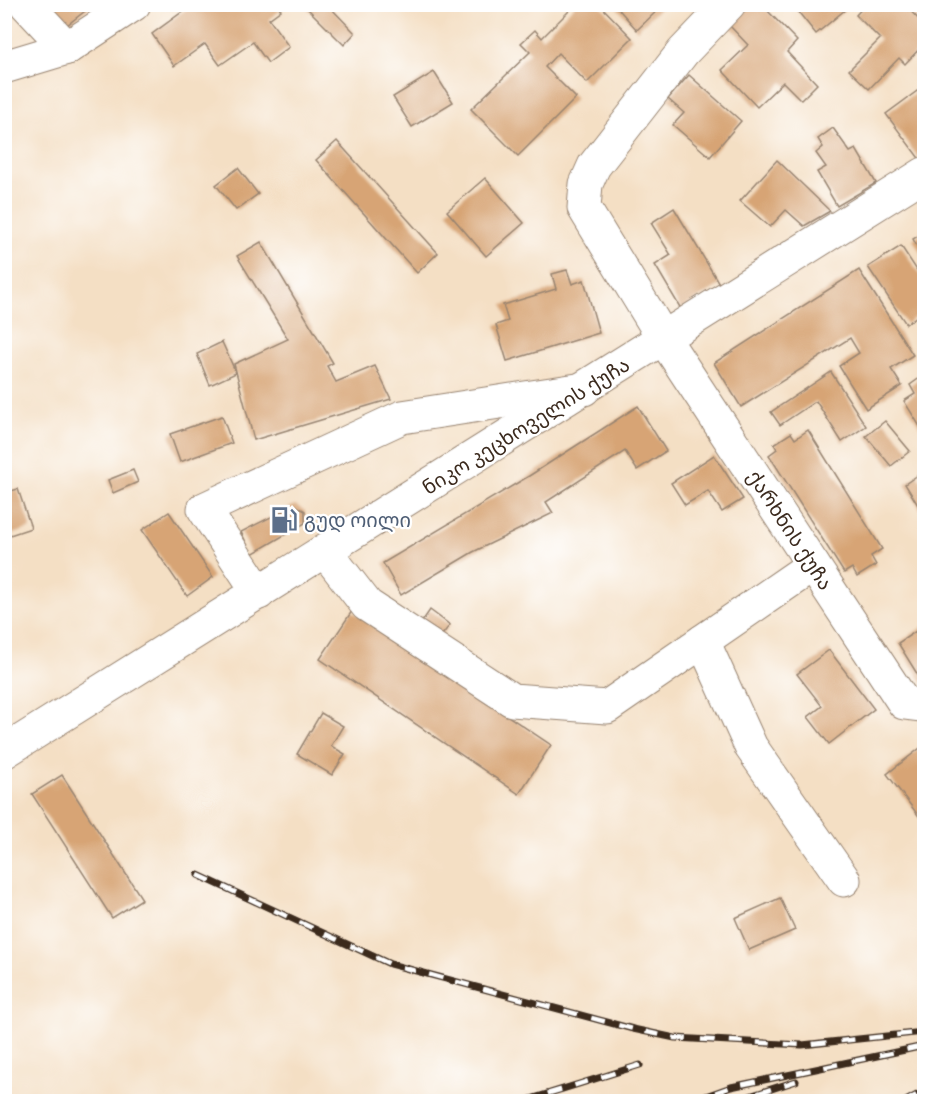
<svg xmlns="http://www.w3.org/2000/svg" width="929" height="1106" font-family="'Patrick Hand','Noto Sans Georgian',sans-serif">
  <style>
    .building { fill: #d7a474 }
    .lines { fill: none; stroke-linecap: round; stroke-linejoin: round }
    .minor-casing { stroke: #988471; stroke-width: 35 }
    .major-casing { stroke: #988471; stroke-width: 35 }
    .minor { stroke: #fff; stroke-width: 33 }
    .major { stroke: #fff; stroke-width: 33 }
    .rail-casing { stroke: #3b2a1e; stroke-width: 7 }
    .rail { stroke: #fff; stroke-width: 4.5; stroke-dasharray: 14; stroke-linecap: butt }
    .labels { text-anchor: middle; stroke-width: 4.5; stroke-linejoin: round; paint-order: stroke }
    .street-label { font-size: 20px; fill: #3b2a1e; stroke: #fff }
    .service-label { font-size: 20px; fill: #4e5e75; stroke: #fff; text-anchor: start }
  </style>
  <rect width="100%" height="100%" fill="#fff"/>
  <filter id="ink" filterUnits="userSpaceOnUse"><feTurbulence type="fractalNoise" baseFrequency=".0167" numOctaves="2"/><feDisplacementMap in="SourceGraphic" scale="12" xChannelSelector="R" yChannelSelector="G"/><feConvolveMatrix kernelMatrix="1 2 1 2 8 2 1 2 1" color-interpolation-filters="sRGB"/></filter>
  <filter id="wash" filterUnits="userSpaceOnUse"><feTurbulence type="fractalNoise" baseFrequency=".008" numOctaves="4" result="noise"/><feDisplacementMap in="SourceGraphic" scale="24" xChannelSelector="R" yChannelSelector="G"/><feGaussianBlur stdDeviation="1.35" result="paint"/><feColorMatrix in="noise" values="0 0 0 0 0 0 0 0 0 0 0 0 0 0 0 0 0 1.4 0 .05"/><feComposite in="paint" operator="in"/></filter>
  <g filter="url(#wash)">
    <rect width="100%" height="100%" fill="#f4dfc4"/>
    <g id="blocks">
      <g class="building">
        <path d="M 44,4 L 94,4 L 62,29 Z"/>
        <path d="M 193,4 L 277,4 L 281,10 L 269,19 L 289,47 L 268,63 L 253,42 L 220,65 L 205,44 L 174,66 L 152,34 Z"/>
        <path d="M 576,4 L 599,4 L 632,38 L 587,83 L 558,53 L 545,67 L 576,98 L 518,156 L 471,109 L 530,52 L 521,43 L 535,30 L 542,38 Z"/>
        <path d="M 614,4 L 664,4 L 637,30 Z"/>
        <path d="M 792,4 L 852,4 L 816,34 Z"/>
        <path d="M 866,4 L 904,4 L 924,25 L 924,44 L 905,64 L 899,58 L 869,89 L 849,70 L 880,39 L 856,15 Z"/>
        <path d="M 304,5 L 328,5 L 355,33 L 344,45 Z"/>
        <path d="M 751,5 L 762,5 L 797,41 L 787,52 L 817,84 L 801,100 L 783,82 L 757,107 L 722,70 L 748,45 L 729,25 Z"/>
        <path d="M 434,72 L 453,102 L 412,127 L 393,97 Z"/>
        <path d="M 689,75 L 741,121 L 710,157 L 673,125 L 684,113 L 668,99 Z"/>
        <path d="M 924,86 L 924,165 L 886,114 Z"/>
        <path d="M 833,128 L 850,152 L 856,149 L 876,183 L 837,206 L 817,172 L 826,167 L 816,153 L 823,147 L 818,139 Z"/>
        <path d="M 337,141 L 438,253 L 417,273 L 316,160 Z"/>
        <path d="M 777,160 L 830,211 L 804,226 L 786,210 L 770,227 L 740,201 Z"/>
        <path d="M 238,168 L 258,194 L 236,210 L 216,185 Z"/>
        <path d="M 485,178 L 524,223 L 486,256 L 447,211 Z"/>
        <path d="M 674,208 L 720,285 L 681,309 L 655,265 L 671,255 L 651,223 Z"/>
        <path d="M 924,232 L 924,259 L 913,239 Z"/>
        <path d="M 261,242 L 333,363 L 327,366 L 336,382 L 375,366 L 391,399 L 254,440 L 234,364 L 288,339 L 237,256 Z"/>
        <path d="M 901,246 L 924,281 L 924,311 L 906,324 L 868,267 Z"/>
        <path d="M 567,270 L 572,284 L 584,280 L 599,333 L 507,361 L 496,325 L 508,321 L 503,305 L 556,289 L 552,274 Z"/>
        <path d="M 859,270 L 913,355 L 891,369 L 902,386 L 866,409 L 839,366 L 859,353 L 850,338 L 741,407 L 714,363 Z"/>
        <path d="M 222,342 L 236,373 L 210,385 L 197,354 Z"/>
        <path d="M 831,372 L 866,426 L 842,442 L 816,401 L 780,425 L 771,412 Z"/>
        <path d="M 924,375 L 924,433 L 904,401 L 915,394 L 910,385 Z"/>
        <path d="M 638,406 L 666,451 L 637,470 L 625,451 L 546,502 L 553,513 L 473,552 L 401,595 L 383,563 L 529,476 Z"/>
        <path d="M 222,416 L 232,443 L 180,462 L 170,434 Z"/>
        <path d="M 885,421 L 910,451 L 891,466 L 866,436 Z"/>
        <path d="M 808,430 L 882,549 L 871,556 L 876,565 L 857,577 L 852,568 L 844,573 L 769,455 L 777,449 L 774,444 L 791,433 L 795,439 Z"/>
        <path d="M 714,455 L 743,499 L 722,512 L 708,491 L 685,505 L 671,483 Z"/>
        <path d="M 133,470 L 138,482 L 113,493 L 108,480 Z"/>
        <path d="M 918,475 L 924,486 L 924,515 L 905,484 Z"/>
        <path d="M 18,489 L 31,528 L 4,537 L 4,493 Z"/>
        <path d="M 295,505 L 305,511 L 305,523 L 252,554 L 241,532 Z"/>
        <path d="M 169,512 L 213,577 L 187,596 L 142,530 Z"/>
        <path d="M 430,610 L 450,625 L 438,640 L 419,626 Z"/>
        <path d="M 352,611 L 551,745 L 519,794 L 320,659 Z"/>
        <path d="M 924,626 L 924,685 L 898,643 Z"/>
        <path d="M 829,650 L 874,709 L 829,744 L 808,717 L 822,706 L 797,674 Z"/>
        <path d="M 321,713 L 343,726 L 331,746 L 345,754 L 332,775 L 297,754 Z"/>
        <path d="M 924,745 L 924,823 L 887,774 Z"/>
        <path d="M 62,775 L 142,899 L 112,918 L 32,794 Z"/>
        <path d="M 780,898 L 795,930 L 749,950 L 735,918 Z"/>
      </g>
    </g>
  </g>
  <g filter="url(#ink)">
    <use href="#blocks" fill-opacity="0" stroke="#988471" stroke-width="1.5"/>
    <g class="lines">
      <defs>
        <g id="minor">
          <path d="M 26,4 L 67,48"/>
          <path d="M 729,4 L 683,52 L 594,166 L 586,184 L 584,208 L 664,339 L 904,703 L 920,705 L 924,702"/>
          <path d="M 4,67 L 67,48 L 134,4"/>
          <path d="M 325,551 L 367,605 L 512,700 L 607,707 L 813,565"/>
          <path d="M 259,593 L 204,509 L 402,417 L 584,389"/>
          <path d="M 703,641 L 751,747 L 844,880"/>
        </g>
        <path id="major" d="M 4,752 L 924,174"/>
      </defs>
      <use href="#minor" class="minor-casing"/>
      <use href="#major" class="major-casing"/>
      <use href="#minor" class="minor"/>
      <use href="#major" class="major"/>
      <defs>
        <g id="rail">
          <path d="M 198,875 L 390,964 L 633,1029 L 675,1038 L 802,1045 L 924,1032"/>
          <path d="M 521,1102 L 640,1065"/>
          <path d="M 689,1102 L 731,1087 L 924,1046"/>
          <path d="M 731,1102 L 796,1081"/>
          <path d="M 904,1102 L 924,1091"/>
        </g>
      </defs>
      <use href="#rail" class="rail-casing"/>
      <use href="#rail" class="rail"/>
    </g>
  </g>
  <defs>
    <symbol id="fuel-bare" viewBox="-9 -9 18 18"><path d="M-5.5-6h7V0h2V4h1.3V-2.5L3-4.5l.8-.8L6-3V5H2.5V1h-1V6h-7ZM-4.2-4.7v3.2H.2V-4.7Z" fill="#5c6f8a" stroke="#fff" stroke-width="2.5" paint-order="stroke"/></symbol>
  </defs>
  <g fill-rule="evenodd">
    <use href="#fuel-bare" x="265" y="501" width="38" height="38"/>
  </g>
  <g class="labels">
    <g class="street-label">
      <text transform="translate(526 426) rotate(-32)" y="7">ნიკო კეცხოველის ქუჩა</text>
      <text transform="translate(790 530) rotate(57)" y="7">ქარხნის ქუჩა</text>
    </g>
    <g class="service-label">
      <text x="304" y="527">გუდ ოილი</text>
    </g>
  </g>
  <rect width="929" height="1106" fill="none" stroke="#fff" stroke-width="24"/>
</svg>
